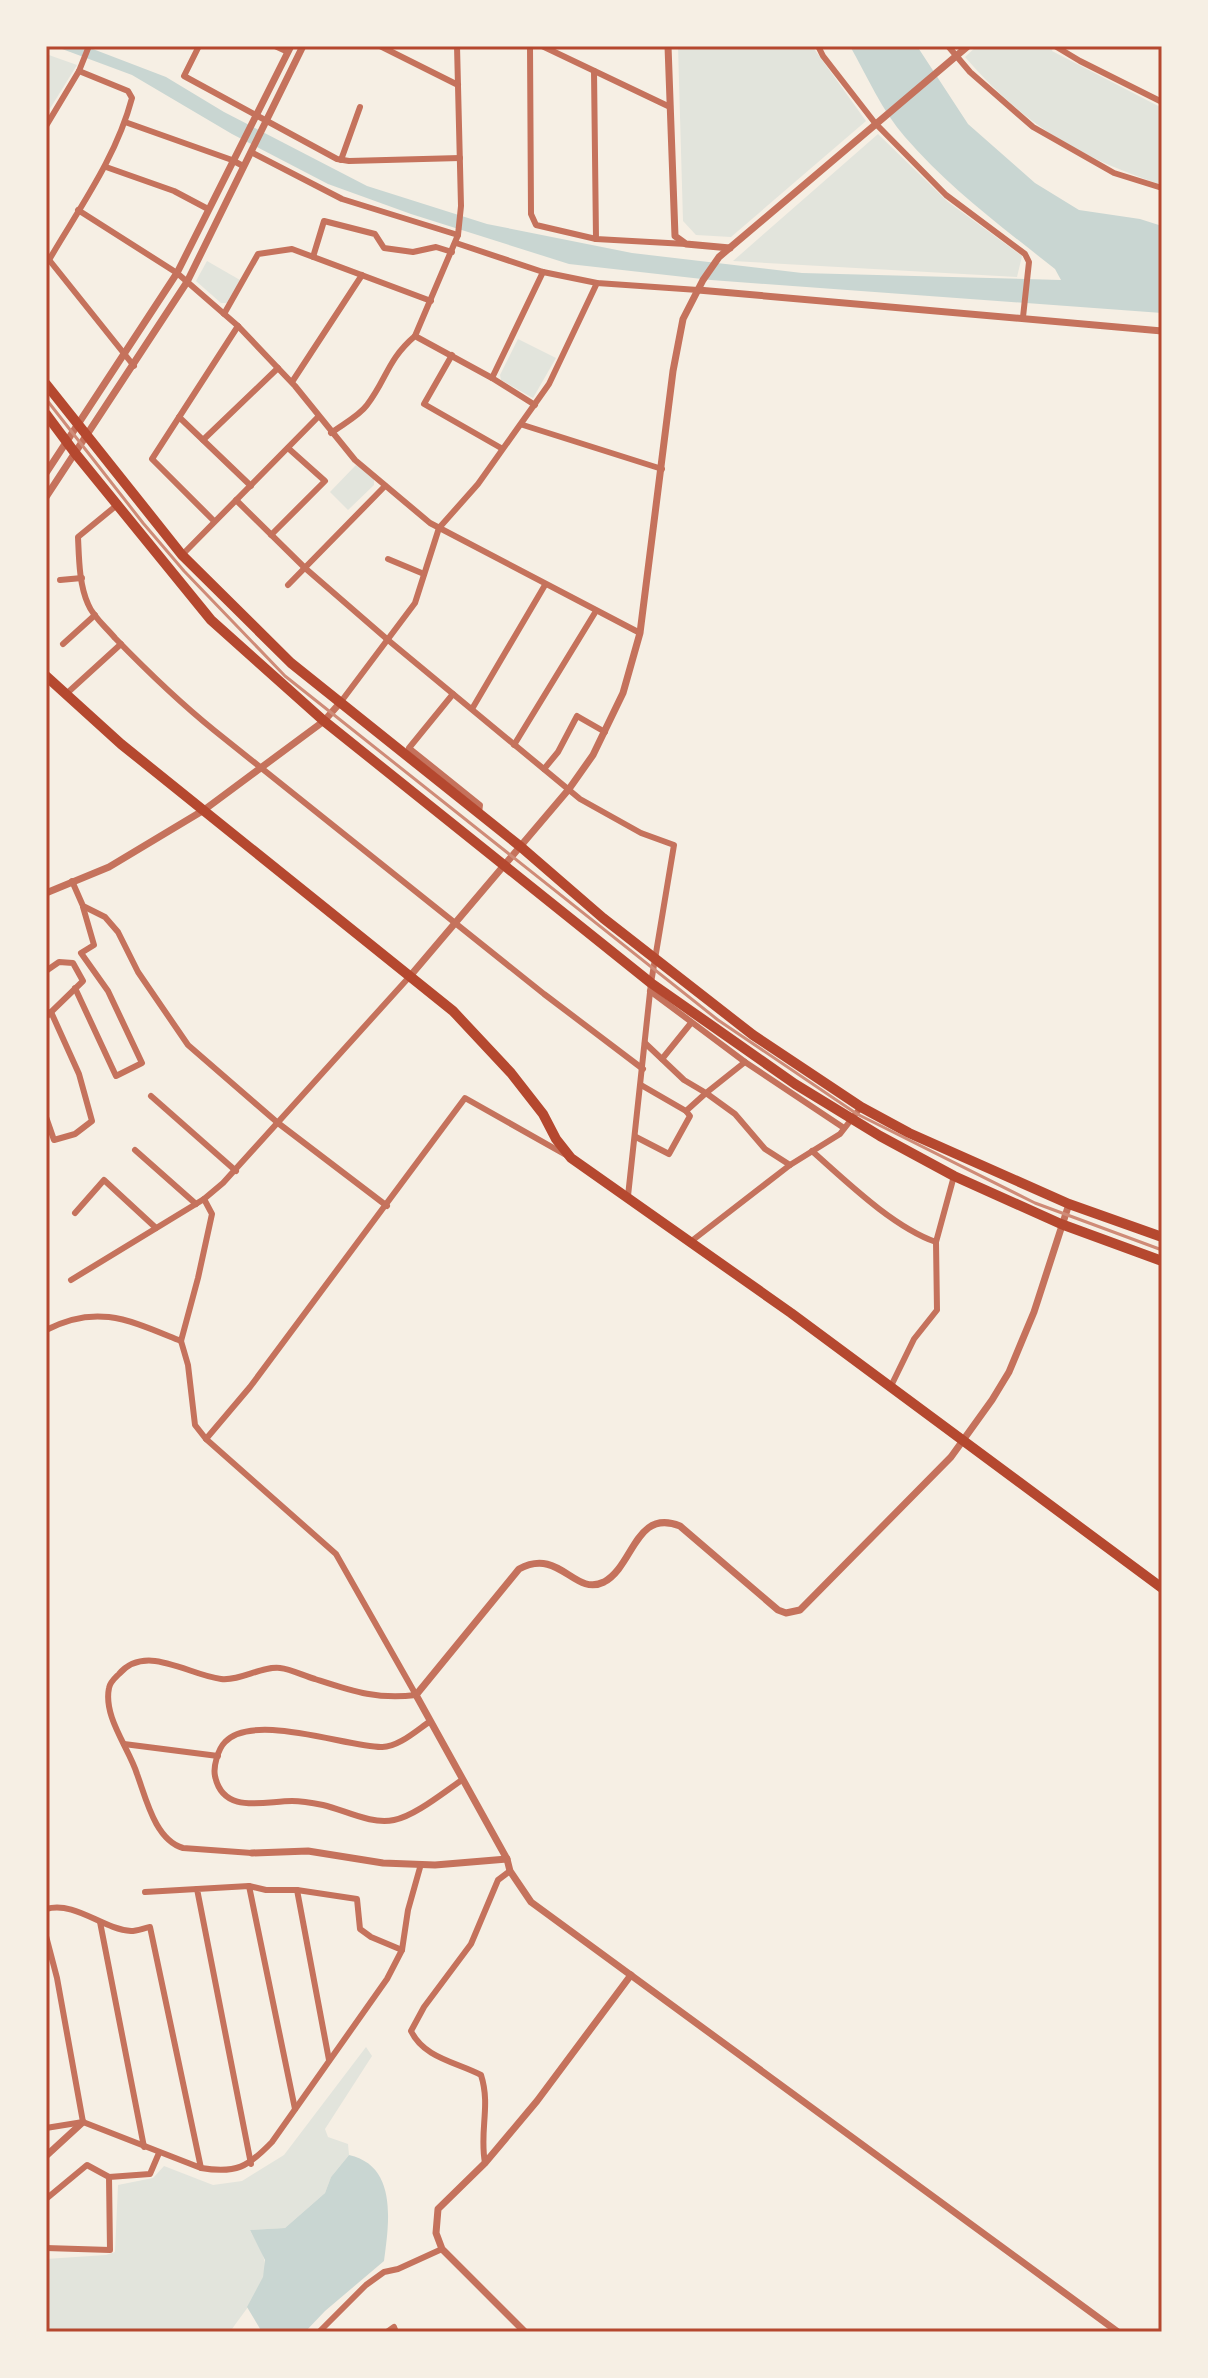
<svg xmlns="http://www.w3.org/2000/svg" width="1208" height="2378" font-family="Montserrat,sans-serif">
  <style>
    .green { fill: #e2e4dc }
    .water { fill: #c9d6d2 }
    .lines { fill: none; stroke-linecap: round; stroke-linejoin: round }
    .minor { stroke: #c5725c; stroke-width: 6 }
    .tertiary { stroke: #c5725c; stroke-width: 7 }
    .trunk { stroke: #b5482f; stroke-width: 10 }
    .rail { stroke: #cf8b77; stroke-width: 3 }
    .neatline { fill: none; stroke: #b5482f; stroke-width: 3 }
  </style>
  <rect width="100%" height="100%" fill="#f6efe4"/>
  <g class="green">
    <path d="M 678,46 L 812,46 L 866,121 L 731,237 L 696,235 L 683,221 Z"/>
    <path d="M 977,46 L 1053,46 L 1052,51 L 1162,108 L 1162,185 C 1077,156 1024,125 965,57 Z"/>
    <path d="M 46,54 L 77,65 L 46,115 Z"/>
    <path d="M 878,134 L 948,202 L 1022,256 L 1017,277 L 733,261 Z"/>
    <path d="M 207,261 L 240,280 L 229,303 L 221,303 L 196,281 Z"/>
    <path d="M 518,339 L 556,358 L 533,398 L 501,380 L 500,375 Z"/>
    <path d="M 356,465 L 374,479 L 374,485 L 348,510 L 330,492 Z"/>
    <path d="M 366,2047 L 372,2056 L 325,2129 L 328,2137 L 348,2144 L 349,2155 L 331,2177 L 325,2193 L 285,2228 L 250,2230 C 254,2239 262,2249 264,2259 C 270,2283 243,2313 230,2332 L 46,2332 L 46,2259 L 106,2255 L 115,2252 L 118,2185 L 153,2178 L 164,2166 L 213,2185 L 242,2181 L 284,2155 Z"/>
  </g>
  <g class="water">
    <path d="M 54,46 L 85,46 L 166,77 L 224,112 L 367,186 L 487,224 L 632,253 L 802,273 L 1061,280 L 1055,269 C 1003,228 948,187 905,137 C 882,111 867,76 850,46 L 917,46 L 968,124 L 1035,183 L 1079,210 L 1140,219 L 1162,226 L 1162,313 L 711,280 L 569,264 L 411,214 L 328,184 L 232,134 L 132,75 Z"/>
    <path d="M 349,2155 C 398,2166 389,2223 384,2261 L 325,2311 L 305,2332 L 262,2332 L 247,2307 L 263,2277 L 265,2260 L 250,2230 L 285,2228 L 325,2193 L 331,2177 Z"/>
  </g>
  <g class="lines">
    <g class="minor">
      <path d="M 199,46 L 184,76 L 337,159 L 349,161 L 460,158"/>
      <path d="M 275,46 L 288,52"/>
      <path d="M 380,46 L 458,85"/>
      <path d="M 530,46 L 531,214 L 536,225 L 596,239 L 686,244"/>
      <path d="M 542,46 L 670,107"/>
      <path d="M 818,46 L 823,56 L 875,123 L 946,195 L 1025,254 L 1029,262 L 1023,317"/>
      <path d="M 948,46 L 970,72 L 1033,127 L 1114,173 L 1162,188"/>
      <path d="M 1055,46 L 1080,61 L 1162,102"/>
      <path d="M 594,71 L 596,239"/>
      <path d="M 125,122 L 232,160 L 243,166"/>
      <path d="M 46,126 L 79,71 L 89,46"/>
      <path d="M 251,152 L 342,199 L 458,235"/>
      <path d="M 341,160 L 360,107"/>
      <path d="M 106,167 L 174,191 L 208,209"/>
      <path d="M 78,210 L 177,273 L 238,326 L 295,386 L 355,460 L 430,523 L 640,633"/>
      <path d="M 456,243 L 543,272 L 597,283 L 698,290"/>
      <path d="M 46,256 L 134,366"/>
      <path d="M 313,257 L 324,221 L 375,234 L 384,248 L 413,252 L 436,247 L 452,252"/>
      <path d="M 49,260 C 80,207 116,158 132,98 L 128,91 L 79,71"/>
      <path d="M 224,314 L 258,254 L 292,249 L 431,301"/>
      <path d="M 415,336 L 458,235 L 461,206 L 457,46"/>
      <path d="M 452,355 L 424,404 L 501,448"/>
      <path d="M 492,378 L 543,272"/>
      <path d="M 292,382 L 362,275"/>
      <path d="M 179,417 L 251,486"/>
      <path d="M 523,425 L 662,469"/>
      <path d="M 331,433 C 343,424 359,416 367,405 C 387,379 387,360 415,336 L 492,378 L 535,405"/>
      <path d="M 203,440 L 278,368"/>
      <path d="M 236,500 L 305,568 L 388,640 L 580,799 L 641,833 L 674,845 L 651,983 L 628,1196"/>
      <path d="M 117,505 L 78,537 C 79,558 79,584 88,604 C 93,617 106,627 115,638 C 147,671 179,702 215,731 L 544,994 L 643,1069"/>
      <path d="M 214,521 L 152,459 L 238,326"/>
      <path d="M 271,535 L 325,481 L 288,448"/>
      <path d="M 182,555 L 318,417"/>
      <path d="M 388,559 L 424,574"/>
      <path d="M 60,580 L 82,578"/>
      <path d="M 288,585 L 385,486"/>
      <path d="M 63,644 L 95,615"/>
      <path d="M 453,694 L 409,748 L 480,805 L 479,813"/>
      <path d="M 65,695 L 121,644"/>
      <path d="M 340,703 L 415,603 L 439,528 L 478,484 L 549,384 L 597,283"/>
      <path d="M 472,709 L 545,585"/>
      <path d="M 514,745 L 596,611"/>
      <path d="M 544,769 L 558,752 L 577,716 L 605,732"/>
      <path d="M 72,881 L 83,906 L 105,917 L 118,932 L 138,972 L 188,1045 L 278,1123 L 387,1206"/>
      <path d="M 46,971 L 59,962 L 73,963 L 83,981 L 46,1017"/>
      <path d="M 75,988 L 116,1076 L 142,1063 L 108,991 L 81,953 L 94,945 L 83,907"/>
      <path d="M 650,991 L 745,1062 L 844,1128"/>
      <path d="M 645,1043 L 684,1080 L 706,1093 L 745,1062"/>
      <path d="M 662,1059 L 691,1023"/>
      <path d="M 641,1085 L 686,1111 L 706,1093 L 735,1114 L 765,1149 L 790,1165"/>
      <path d="M 151,1096 L 236,1171"/>
      <path d="M 46,1117 L 54,1140 L 75,1134 L 92,1121 L 79,1074 L 51,1012"/>
      <path d="M 636,1137 L 669,1154 L 690,1116 L 686,1111"/>
      <path d="M 135,1150 L 196,1204"/>
      <path d="M 812,1151 C 847,1182 893,1227 936,1242"/>
      <path d="M 204,1199 L 212,1214 L 198,1278 L 181,1341 L 188,1365 L 195,1425 L 206,1439 L 336,1554 L 416,1695 C 377,1700 352,1691 315,1679 C 304,1676 291,1669 280,1668 C 261,1666 241,1681 221,1679 C 188,1675 146,1643 119,1674 C 115,1678 110,1682 109,1688 C 103,1717 129,1748 137,1774 C 146,1798 155,1840 183,1848 L 252,1853"/>
      <path d="M 75,1213 L 104,1180 L 156,1228"/>
      <path d="M 689,1243 L 790,1165 L 840,1134 L 861,1107"/>
      <path d="M 71,1280 L 204,1199 L 223,1183 L 411,975"/>
      <path d="M 46,1330 C 98,1303 131,1321 181,1341"/>
      <path d="M 890,1388 L 914,1339 L 937,1310 L 936,1242 L 954,1176"/>
      <path d="M 206,1439 L 250,1387 L 465,1098 L 566,1155"/>
      <path d="M 429,1722 C 416,1731 397,1748 381,1747 C 347,1747 253,1712 225,1742 C 218,1749 213,1767 215,1776 C 223,1815 264,1801 292,1801 C 302,1801 313,1803 323,1805 C 345,1810 371,1825 394,1820 C 415,1816 444,1792 462,1780"/>
      <path d="M 124,1744 L 218,1756"/>
      <path d="M 249,1886 L 295,2109"/>
      <path d="M 297,1890 L 329,2060"/>
      <path d="M 145,1892 L 197,1889"/>
      <path d="M 46,1909 C 76,1901 102,1929 131,1931 C 137,1931 144,1928 150,1927 L 201,2168"/>
      <path d="M 100,1922 L 144,2147"/>
      <path d="M 46,1936 L 57,1978 L 83,2122"/>
      <path d="M 46,2128 L 83,2122 L 201,2168 C 236,2174 248,2167 272,2142 L 387,1979 L 402,1950 L 408,1910 L 421,1864"/>
      <path d="M 485,2163 C 479,2131 491,2106 481,2075 C 456,2062 424,2058 411,2031 L 424,2007 L 471,1944 L 498,1880 L 510,1871"/>
      <path d="M 251,2164 L 197,1889 L 249,1886 L 266,1890 L 297,1890 L 357,1899 L 360,1929 L 371,1937 L 402,1950"/>
      <path d="M 109,2177 L 150,2174 L 159,2153"/>
      <path d="M 46,2199 L 87,2165 L 109,2177 L 110,2250 L 46,2248"/>
      <path d="M 319,2332 L 366,2285 L 384,2272 L 398,2269 L 442,2249"/>
      <path d="M 387,2332 L 394,2327 L 396,2332"/>
    </g>
    <g class="tertiary">
      <path d="M 668,46 L 675,236 L 686,244 L 730,248"/>
      <path d="M 698,290 L 1162,331"/>
      <path d="M 46,473 L 177,273 L 291,46"/>
      <path d="M 46,497 L 187,282 L 303,46"/>
      <path d="M 46,893 L 109,867 L 204,810 L 324,721 L 339,704"/>
      <path d="M 411,975 L 569,789 L 593,755 L 623,693 L 640,633 L 673,371 L 683,319 L 703,280 L 719,257 L 968,46"/>
      <path d="M 1069,1204 L 1034,1312 L 1009,1372 L 992,1400 L 951,1457 L 800,1610 L 786,1613 L 778,1610 L 680,1526 C 635,1508 634,1566 604,1582 C 574,1597 560,1547 519,1569 L 416,1695 L 507,1859 L 510,1871 L 531,1902 L 1118,2332"/>
      <path d="M 252,1853 L 308,1851 L 383,1863 L 435,1865 L 507,1859"/>
      <path d="M 46,2156 L 83,2122"/>
      <path d="M 525,2332 L 442,2249 L 436,2233 L 438,2209 L 485,2163 L 537,2101 L 631,1975"/>
    </g>
    <g class="trunk">
      <path d="M 46,384 L 182,555 L 291,663 L 521,847 L 603,918 L 753,1035 L 861,1107 L 909,1133 L 1069,1204 L 1162,1237"/>
      <path d="M 46,414 L 75,453 L 211,620 L 324,721 L 651,983 L 795,1084 L 880,1136 L 954,1176 L 1061,1224 L 1162,1261"/>
      <path d="M 46,676 L 121,744 L 453,1011 L 511,1073 L 543,1114 L 556,1139 L 571,1158 L 791,1313 L 1162,1588"/>
    </g>
    <path class="rail" d="M 46,399 L 143,523 L 184,571 L 285,676 L 718,1020 L 857,1114 L 1035,1203 L 1162,1250"/>
  </g>
  <rect width="1208" height="2378" fill="none" stroke="#f6efe4" stroke-width="96"/>
  <rect x="48" y="48" width="1112" height="2282" class="neatline"/>
</svg>
